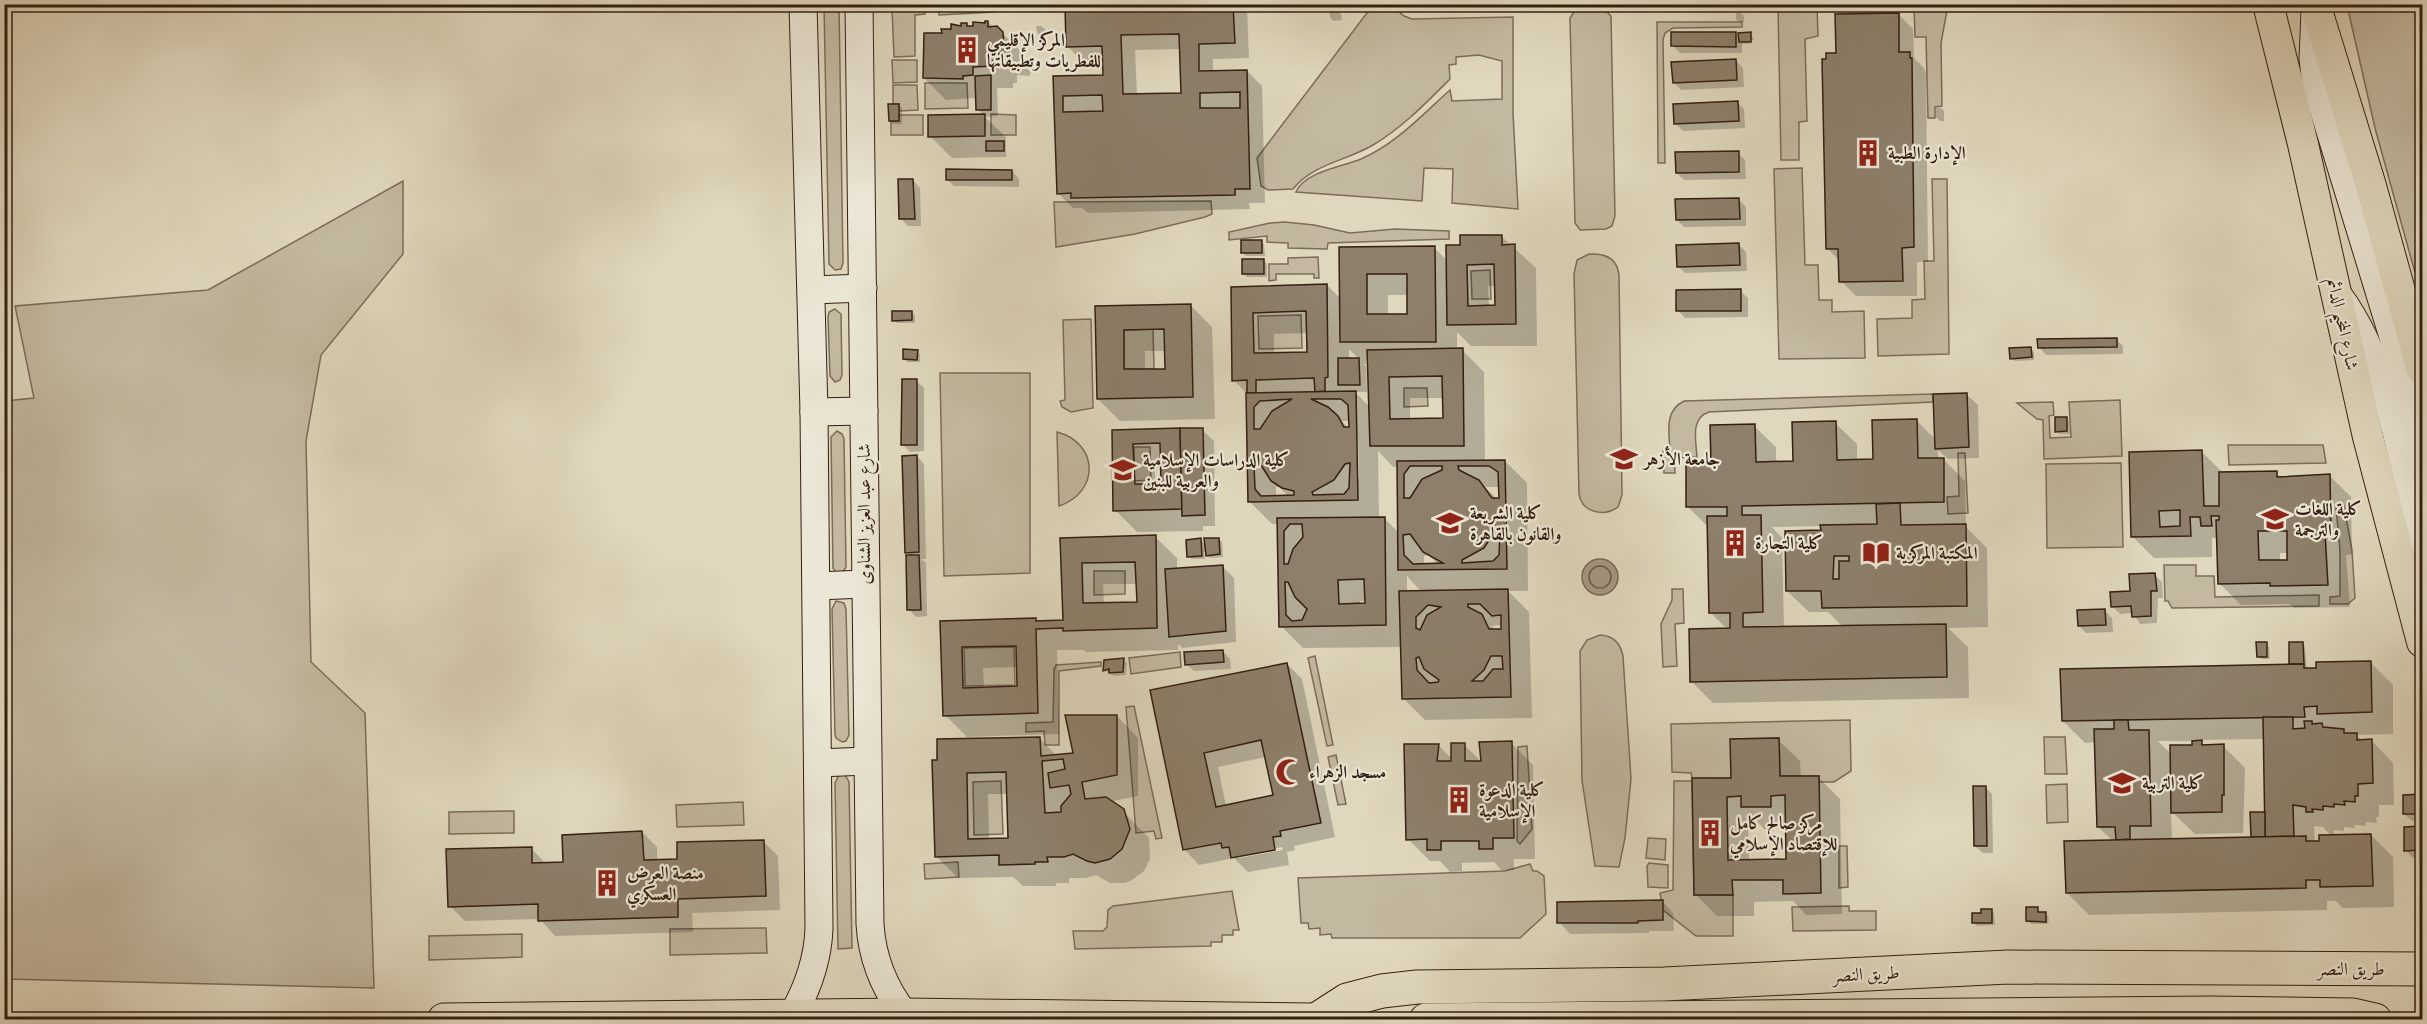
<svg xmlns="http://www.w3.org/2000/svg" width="2427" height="1024" font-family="'IM FELL DW Pica',Amiri,serif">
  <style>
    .green { fill: #c3b9a1; stroke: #7c6c5a; stroke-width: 1.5 }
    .water { fill: #a69984; stroke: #786856; stroke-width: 1.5 }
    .shadow { fill: #0003; fill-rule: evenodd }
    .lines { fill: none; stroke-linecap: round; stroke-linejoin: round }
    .shore { stroke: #6d5c4b; stroke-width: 1.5 }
    .building { fill: #8d7f6b; stroke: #341f12; stroke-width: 1.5; fill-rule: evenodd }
    .secondary-casing { stroke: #341f12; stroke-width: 29 }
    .primary-casing { stroke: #341f12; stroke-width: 32 }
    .highway-casing { stroke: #341f12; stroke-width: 35 }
    .secondary { stroke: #ebe6d5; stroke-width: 27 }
    .primary { stroke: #e0d8be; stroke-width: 30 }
    .highway { stroke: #e0d8be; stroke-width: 33 }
    .labels { text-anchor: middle; stroke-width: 4.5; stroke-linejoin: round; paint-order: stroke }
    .poi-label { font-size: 18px; font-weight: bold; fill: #341f12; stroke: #ebe6d5; text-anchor: start }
    .street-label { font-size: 18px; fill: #341f12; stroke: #ebe6d5 }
  </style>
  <rect width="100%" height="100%" fill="#e0d8be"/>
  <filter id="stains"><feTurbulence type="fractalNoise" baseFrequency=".00333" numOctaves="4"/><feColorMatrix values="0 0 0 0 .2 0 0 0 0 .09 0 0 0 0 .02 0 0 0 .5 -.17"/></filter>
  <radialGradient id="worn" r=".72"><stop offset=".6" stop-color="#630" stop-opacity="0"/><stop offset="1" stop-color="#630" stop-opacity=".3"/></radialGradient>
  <g class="green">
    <path d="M 899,4 L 924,5 L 925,14 L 915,15 L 915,56 L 894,57 L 892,8 Z"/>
    <path d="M 1583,4 L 1600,5 L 1611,16 L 1615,216 L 1612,226 L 1606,229 L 1580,230 L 1575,223 L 1570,18 L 1576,9 Z"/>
    <path d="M 824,5 L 839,5 L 843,263 L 841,269 L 835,270 L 829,264 Z"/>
    <path d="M 938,5 L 994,5 L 994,12 L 939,15 Z"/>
    <path d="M 1373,5 L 1391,5 L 1404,16 L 1412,19 L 1513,17 L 1513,113 L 1518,209 L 1452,203 L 1453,169 L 1424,168 L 1422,201 L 1296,192 C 1304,172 1342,167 1361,159 C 1396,144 1422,115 1450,90 L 1452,101 L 1502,99 L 1502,61 L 1479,55 L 1456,57 L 1456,64 L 1449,65 L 1450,79 C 1426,103 1402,128 1373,145 C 1346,161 1313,164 1293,189 L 1268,190 L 1261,186 L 1257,158 Z"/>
    <path d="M 1914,5 L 1948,5 L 1941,43 L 1942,106 L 1935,107 L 1935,118 L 1928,118 L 1926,37 L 1915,37 Z"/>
    <path d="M 2347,5 L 2422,5 L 2422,298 L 2375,128 Z"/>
    <path d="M 1817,6 L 1818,36 L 1805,39 L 1807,121 L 1799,122 L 1799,160 L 1781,160 L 1778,7 Z"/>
    <path d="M 1657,22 L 1742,22 L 1742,27 L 1673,28 L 1665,33 L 1663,40 L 1665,163 L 1658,163 Z"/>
    <path d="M 892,60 L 917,60 L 917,82 L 893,83 Z"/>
    <path d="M 925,83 L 967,83 L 968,108 L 925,109 Z"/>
    <path d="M 893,85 L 917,85 L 918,110 L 899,111 L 899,104 L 893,104 Z"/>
    <path d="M 991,114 L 1016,115 L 1016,135 L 991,135 Z"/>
    <path d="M 899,115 L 923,115 L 923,135 L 891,135 L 891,121 L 899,121 Z"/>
    <path d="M 1802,168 L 1805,265 L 1818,265 L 1819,300 L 1832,300 L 1832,312 L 1864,311 L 1865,358 L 1779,359 L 1774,169 Z"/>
    <path d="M 1932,179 L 1947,179 L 1949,354 L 1878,356 L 1877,319 L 1912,318 L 1912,300 L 1925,299 L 1924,261 L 1934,261 Z"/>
    <path d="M 403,181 L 403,254 L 321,355 L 306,441 L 311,662 L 365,713 L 374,988 L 5,979 L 5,401 L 34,398 L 15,306 L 208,290 Z"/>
    <path d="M 1211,201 L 1212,214 L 1205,217 L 1135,234 L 1056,247 L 1054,202 Z"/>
    <path d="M 1285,222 L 1314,225 L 1350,233 L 1395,229 L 1449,231 L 1449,239 L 1328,243 L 1327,249 L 1288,248 L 1288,243 L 1267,242 L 1267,236 L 1229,240 L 1229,232 L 1270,223 Z"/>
    <path d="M 1589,254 C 1605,253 1617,258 1619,275 L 1622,495 L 1618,507 C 1604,517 1582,513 1579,494 L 1574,274 L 1577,260 Z"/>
    <path d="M 1318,257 L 1319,278 L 1314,278 L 1314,274 L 1276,274 L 1276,280 L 1269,281 L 1269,264 L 1288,264 L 1288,258 Z"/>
    <path d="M 1490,270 L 1491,299 L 1472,299 L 1471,271 Z"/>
    <path d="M 835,309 L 841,314 L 842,375 L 840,380 L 835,382 L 830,376 L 828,317 L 829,312 Z"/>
    <path d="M 1301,315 L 1302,348 L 1259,349 L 1258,316 Z"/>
    <path d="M 1091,319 L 1093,408 L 1071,412 L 1062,407 L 1060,401 L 1065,400 L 1063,320 Z"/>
    <path d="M 1153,329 L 1154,369 L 1124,369 L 1124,330 Z"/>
    <path d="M 940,373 L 1030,373 L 1030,573 L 944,576 Z"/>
    <path d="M 1404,388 L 1427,388 L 1428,406 L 1404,407 Z"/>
    <path d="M 1933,394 L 1933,402 L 1709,412 C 1690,418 1696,441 1697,457 L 1674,458 L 1675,473 L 1664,473 L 1663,451 L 1670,450 C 1669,432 1664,411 1684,401 Z"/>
    <path d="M 2120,400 L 2122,456 L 2044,459 L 2043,420 L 2037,419 L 2017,403 L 2053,402 L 2054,415 L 2049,416 L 2050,438 L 2071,437 L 2069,402 Z"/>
    <path d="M 837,431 L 842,434 L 844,439 L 846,567 L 843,572 L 836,573 L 833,568 L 831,437 Z"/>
    <path d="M 1057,432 C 1099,443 1100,492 1059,506 Z"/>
    <path d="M 2228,445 L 2323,445 L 2326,463 L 2229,465 Z"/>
    <path d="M 1134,447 L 1150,447 L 1151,480 L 1134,481 Z"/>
    <path d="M 1958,453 L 1965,453 L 1968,513 L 1948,514 L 1947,497 L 1959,496 Z"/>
    <path d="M 2121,463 L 2123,547 L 2047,548 L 2046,464 Z"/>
    <path d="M 2344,506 L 2352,550 L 2355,598 L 2348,604 L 2330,604 L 2330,597 L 2340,596 L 2340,551 L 2336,507 Z"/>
    <path d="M 2164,565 L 2196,565 L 2196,576 L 2214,576 L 2215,597 L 2319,595 L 2319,606 L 2172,608 L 2168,601 L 2165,601 Z"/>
    <path d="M 1094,571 L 1125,571 L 1125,594 L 1094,595 Z"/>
    <path d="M 1672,589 L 1683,589 L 1684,623 L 1675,624 L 1677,666 L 1663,667 L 1661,624 L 1672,600 Z"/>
    <path d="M 836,601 L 844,603 L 846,609 L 849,735 L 846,741 L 842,742 L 836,738 L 835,734 L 832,609 Z"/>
    <path d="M 1600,635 C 1613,636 1620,642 1623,656 L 1631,779 L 1625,838 L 1619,867 L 1595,866 L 1582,780 L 1580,651 L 1587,640 Z"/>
    <path d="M 1014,647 L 1015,685 L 965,686 L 964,648 Z"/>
    <path d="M 1180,652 L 1181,667 L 1131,674 L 1129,658 Z"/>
    <path d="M 1315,656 L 1333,745 L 1327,746 L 1308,658 Z"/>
    <path d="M 1101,662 L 1101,666 L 1059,671 L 1059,745 L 1045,745 L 1044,731 L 1026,732 L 1026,723 L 1053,722 L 1054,670 L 1056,665 Z"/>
    <path d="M 1134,706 L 1162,838 L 1156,839 L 1154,831 L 1136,833 L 1126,707 Z"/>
    <path d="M 1850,720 L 1851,771 L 1834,782 L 1819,782 L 1819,776 L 1780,776 L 1779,738 L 1731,739 L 1731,778 L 1692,778 L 1691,773 L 1672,772 L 1671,724 Z"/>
    <path d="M 2044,737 L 2065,737 L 2067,774 L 2045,774 Z"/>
    <path d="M 1527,746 L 1532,829 L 1520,844 L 1517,841 L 1518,747 Z"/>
    <path d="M 1336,755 L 1346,804 L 1338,805 L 1328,757 Z"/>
    <path d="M 839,775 L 845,775 L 849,782 L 852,948 L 838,949 L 835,783 Z"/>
    <path d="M 1001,781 L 1003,834 L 974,835 L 973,782 Z"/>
    <path d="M 1674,781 L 1692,781 L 1694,895 L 1733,895 L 1733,936 L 1696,936 L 1663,910 L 1660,893 L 1673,890 Z"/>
    <path d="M 2067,784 L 2068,822 L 2047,823 L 2046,785 Z"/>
    <path d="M 743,802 L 744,825 L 677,827 L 676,805 Z"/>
    <path d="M 514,811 L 514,833 L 449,834 L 449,812 Z"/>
    <path d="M 1648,838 L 1666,839 L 1665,860 L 1646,858 Z"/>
    <path d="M 1839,846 L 1847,846 L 1848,887 L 1839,888 Z"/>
    <path d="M 958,862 L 959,877 L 925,879 L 924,864 Z"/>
    <path d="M 1649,863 L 1668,865 L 1668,888 L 1648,887 L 1647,866 Z"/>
    <path d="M 1530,864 L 1533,871 L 1537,871 L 1544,876 L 1546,914 L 1520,938 L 1332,938 L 1331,934 L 1320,935 L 1320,928 L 1309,929 L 1308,923 L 1301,923 L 1298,878 L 1505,871 Z"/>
    <path d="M 1232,891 L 1239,930 L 1233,930 L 1233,935 L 1222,935 L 1222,942 L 1211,942 L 1211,946 L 1075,949 L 1073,931 L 1103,931 L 1107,927 L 1108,910 L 1113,906 Z"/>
    <path d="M 1849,906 L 1849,911 L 1876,911 L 1876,930 L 1793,931 L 1792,907 Z"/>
    <path d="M 766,928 L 767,953 L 670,955 L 670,929 Z"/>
    <path d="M 522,934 L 522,957 L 429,960 L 429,936 Z"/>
  </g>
  <circle class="water" cx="1600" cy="577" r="18"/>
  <g class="shadow">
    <path d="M 1066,4 L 1245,4 L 1247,7 L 1249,58 L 1213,59 L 1213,72 L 1247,71 L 1262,86 L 1265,203 L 1249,203 L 1250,209 L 1088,213 L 1082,208 L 1073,208 L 1058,193 L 1055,77 L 1104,76 L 1104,61 L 1082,61 L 1067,46 ZM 1181,49 L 1182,94 L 1137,95 L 1135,50 Z"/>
    <path d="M 1330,11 L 1338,11 L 1341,14 L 1342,20 L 1333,21 L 1330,17 Z"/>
    <path d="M 1736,13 L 1741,13 L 1744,16 L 1744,22 L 1739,22 L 1736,19 Z"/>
    <path d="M 1898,14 L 1913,29 L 1914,58 L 1924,68 L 1926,74 L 1928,262 L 1917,262 L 1917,296 L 1856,296 L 1841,281 L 1840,261 L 1827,248 L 1837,54 Z"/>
    <path d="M 987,22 L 1002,33 L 1025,55 L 1025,65 L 1031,73 L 1029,76 L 1017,75 L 1017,83 L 1013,83 L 1013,88 L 997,88 L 998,116 L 985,117 L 1006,137 L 1006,157 L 952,158 L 930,136 L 984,116 L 978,109 L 974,98 L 946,100 L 924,78 L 943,34 L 962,28 L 966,24 L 969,27 L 986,25 Z"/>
    <path d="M 1036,26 L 1041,26 L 1045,29 L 1045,35 L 1040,36 L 1037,32 Z"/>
    <path d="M 1735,33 L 1740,38 L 1751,34 L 1754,40 L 1742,40 L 1742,43 L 1754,44 L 1742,44 L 1742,53 L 1680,53 L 1673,46 Z"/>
    <path d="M 1735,60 L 1743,68 L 1744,87 L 1681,90 L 1674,82 Z"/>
    <path d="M 1737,102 L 1744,109 L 1745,128 L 1683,131 L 1676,124 Z"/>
    <path d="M 898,105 L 902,108 L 902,124 L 893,124 L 890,121 Z"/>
    <path d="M 1936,108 L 1941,108 L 1944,111 L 1944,121 L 1940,121 L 1936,117 Z"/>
    <path d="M 1738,153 L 1745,160 L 1746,179 L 1684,180 L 1677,173 Z"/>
    <path d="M 1012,171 L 1019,179 L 1019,187 L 954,186 L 947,179 Z"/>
    <path d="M 913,180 L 920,188 L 921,226 L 908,226 L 901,219 Z"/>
    <path d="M 1738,199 L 1746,207 L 1746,226 L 1684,227 L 1677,220 Z"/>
    <path d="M 1501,236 L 1536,268 L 1537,346 L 1471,346 L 1457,332 L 1457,350 L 1462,350 L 1484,372 L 1485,462 L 1505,461 L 1527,483 L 1528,591 L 1508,591 L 1529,612 L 1532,718 L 1425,720 L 1403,698 L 1402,647 L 1303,648 L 1281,626 L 1279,524 L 1272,524 L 1250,502 L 1248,395 L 1234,380 L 1233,289 L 1327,285 L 1341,299 L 1340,248 L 1434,248 L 1448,261 L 1462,247 ZM 1488,286 L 1496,286 L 1496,306 L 1489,307 ZM 1388,295 L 1408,295 L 1408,316 L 1388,316 ZM 1308,333 L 1309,354 L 1274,354 L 1274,334 ZM 1349,349 L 1359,359 L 1349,359 ZM 1366,359 L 1369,359 L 1370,407 L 1355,392 L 1367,392 L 1366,366 L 1363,364 L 1366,364 ZM 1410,398 L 1444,398 L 1444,419 L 1410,420 ZM 1342,421 L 1350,421 L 1350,430 ZM 1355,436 L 1358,439 L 1359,478 L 1356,478 ZM 1378,451 L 1393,467 L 1398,467 L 1399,533 L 1384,518 L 1379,518 ZM 1276,487 L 1279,487 L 1289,497 L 1276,497 ZM 1485,487 L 1500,487 L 1500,499 L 1497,499 ZM 1429,555 L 1437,564 L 1424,565 L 1424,556 ZM 1407,576 L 1413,583 L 1422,592 L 1407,592 ZM 1360,601 L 1366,601 L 1366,605 L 1360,605 ZM 1503,625 L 1503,630 L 1496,630 L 1491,626 Z"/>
    <path d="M 1261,241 L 1264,245 L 1265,256 L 1246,256 L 1243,253 Z"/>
    <path d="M 1739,245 L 1746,252 L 1747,271 L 1685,273 L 1678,266 Z"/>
    <path d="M 1263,260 L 1267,264 L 1267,277 L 1247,277 L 1244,274 Z"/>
    <path d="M 1740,291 L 1748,298 L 1748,317 L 1685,318 L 1678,310 Z"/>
    <path d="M 1190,305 L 1212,327 L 1215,419 L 1120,421 L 1098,399 L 1096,307 ZM 1145,351 L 1166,351 L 1166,370 L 1145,370 Z"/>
    <path d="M 912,312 L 915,316 L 915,323 L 897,323 L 893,320 Z"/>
    <path d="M 2116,339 L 2123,346 L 2123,354 L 2046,355 L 2039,347 Z"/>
    <path d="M 2030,348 L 2034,352 L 2034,360 L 2015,361 L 2012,358 Z"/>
    <path d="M 917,351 L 920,355 L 920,362 L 907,362 L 904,359 Z"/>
    <path d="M 916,381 L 924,388 L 924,451 L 910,452 L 902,444 Z"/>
    <path d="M 1966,394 L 1978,405 L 1979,458 L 1948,459 L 1938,450 L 1938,459 L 1943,459 L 1965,481 L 1966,524 L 1963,524 L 1987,548 L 1988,627 L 1948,628 L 1968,647 L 1969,698 L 1713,703 L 1691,681 L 1727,629 L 1711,613 L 1708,527 L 1688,507 L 1712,465 L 1754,426 L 1776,447 L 1776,463 L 1794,463 L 1835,423 L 1857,444 L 1857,461 L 1875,460 L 1916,420 L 1936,440 ZM 1822,526 L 1822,532 L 1787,591 L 1809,612 L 1828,612 L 1843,627 L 1784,628 L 1782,538 L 1772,527 Z"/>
    <path d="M 2066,418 L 2069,422 L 2070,434 L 2060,434 L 2057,431 Z"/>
    <path d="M 1202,430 L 1214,441 L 1215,526 L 1203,526 L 1203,531 L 1137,532 L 1115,510 L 1113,431 ZM 1155,465 L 1162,465 L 1163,485 L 1155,485 Z"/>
    <path d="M 2202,452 L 2224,474 L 2276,473 L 2282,478 L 2329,475 L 2351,497 L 2352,554 L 2346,555 L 2350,607 L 2294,608 L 2290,604 L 2241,605 L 2219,583 L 2218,541 L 2215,538 L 2212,538 L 2212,557 L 2154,558 L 2132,536 ZM 2280,553 L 2288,553 L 2288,561 L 2280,561 Z"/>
    <path d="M 917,456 L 924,464 L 926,559 L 921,559 L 926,563 L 927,616 L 916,617 L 909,609 L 911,556 L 907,552 Z"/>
    <path d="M 1155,537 L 1177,558 L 1177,569 L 1222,566 L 1234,578 L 1236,642 L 1182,648 L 1178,644 L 1178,650 L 1086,652 L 1084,650 L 1057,650 L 1059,734 L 967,737 L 945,715 L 942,622 L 1035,620 L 1038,623 L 1065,622 L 1062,539 ZM 1103,584 L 1138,584 L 1138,604 L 1104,605 ZM 1018,667 L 1018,688 L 984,689 L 983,668 Z"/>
    <path d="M 1219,539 L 1222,542 L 1223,557 L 1210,558 L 1204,552 L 1205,559 L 1192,559 L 1189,556 L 1201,540 L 1206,546 Z"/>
    <path d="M 2155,575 L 2162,582 L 2163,598 L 2158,598 L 2157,623 L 2140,624 L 2133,613 L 2120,614 L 2113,607 Z"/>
    <path d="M 2105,611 L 2112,618 L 2113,632 L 2086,633 L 2079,626 Z"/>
    <path d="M 2302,643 L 2305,647 L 2307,670 L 2371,663 L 2393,685 L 2393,734 L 2356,735 L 2363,741 L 2372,741 L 2393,763 L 2394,805 L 2379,805 L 2379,817 L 2376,817 L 2377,823 L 2366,822 L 2366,826 L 2355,825 L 2355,828 L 2344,827 L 2344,831 L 2334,830 L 2334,836 L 2371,835 L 2393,857 L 2394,907 L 2343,908 L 2336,901 L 2327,901 L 2327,910 L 2089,915 L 2067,893 L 2113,841 L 2098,827 L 2096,742 L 2085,743 L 2063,721 L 2291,666 L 2290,644 ZM 2265,739 L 2266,814 L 2253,836 L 2255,839 L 2172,840 L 2171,811 L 2195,834 L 2243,833 L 2245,768 L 2223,746 L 2205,746 L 2200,740 ZM 2158,741 L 2193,741 L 2193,746 L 2172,755 ZM 2314,826 L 2323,827 L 2331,836 L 2321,842 L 2315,843 Z"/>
    <path d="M 2266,644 L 2269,647 L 2270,659 L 2262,659 L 2258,656 Z"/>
    <path d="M 1223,651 L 1230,659 L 1231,669 L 1194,671 L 1186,664 Z"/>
    <path d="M 1123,660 L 1127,663 L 1126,675 L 1114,676 L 1104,670 Z"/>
    <path d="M 1287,664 L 1302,679 L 1335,837 L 1294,846 L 1295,850 L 1287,852 L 1289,865 L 1248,872 L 1234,858 L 1199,865 L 1184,849 L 1152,691 ZM 1266,757 L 1274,796 L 1226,806 L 1218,767 ZM 1282,847 L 1283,850 L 1239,858 L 1236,855 Z"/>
    <path d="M 1117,716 L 1138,738 L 1138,796 L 1113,801 L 1149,838 L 1150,859 L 1144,871 L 1132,880 L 1125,883 L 1110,883 L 1096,875 L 1086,878 L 1069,878 L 1069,883 L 1056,883 L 1056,886 L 1023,886 L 1013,877 L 958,878 L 936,856 L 933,761 L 1039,738 L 1057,756 L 1075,754 ZM 988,794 L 1008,794 L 1009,840 L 989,840 Z"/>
    <path d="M 1778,740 L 1800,761 L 1801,778 L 1818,777 L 1840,799 L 1842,914 L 1806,915 L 1793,901 L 1754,902 L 1754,916 L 1717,916 L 1695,894 L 1732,780 ZM 1748,818 L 1754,818 L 1764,829 L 1787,828 L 1787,860 L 1749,861 Z"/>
    <path d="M 1511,743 L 1533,765 L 1535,859 L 1514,859 L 1514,870 L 1502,871 L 1494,862 L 1462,863 L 1462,871 L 1450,872 L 1440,861 L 1430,861 L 1408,839 L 1438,745 L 1453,760 L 1464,745 L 1483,763 Z"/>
    <path d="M 1985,787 L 1992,794 L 1993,853 L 1983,853 L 1975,846 Z"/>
    <path d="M 2404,796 L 2422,796 L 2422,821 L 2412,821 L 2404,814 Z"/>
    <path d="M 2405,828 L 2422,828 L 2422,857 L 2413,858 L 2405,850 Z"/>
    <path d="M 642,832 L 657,847 L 657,861 L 679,861 L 763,841 L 778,856 L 780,910 L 692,913 L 693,932 L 555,936 L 540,919 L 465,921 L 450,906 L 531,848 L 546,864 L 565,863 Z"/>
    <path d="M 1662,901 L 1673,913 L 1674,931 L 1649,931 L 1649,933 L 1570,934 L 1559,922 Z"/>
    <path d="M 2037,909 L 2040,914 L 2045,914 L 2049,917 L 2048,924 L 2031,924 L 2028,921 Z"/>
    <path d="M 1991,910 L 1994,913 L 1995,925 L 1977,926 L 1974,923 Z"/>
  </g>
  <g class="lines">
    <circle class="shore" cx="1600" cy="577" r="11"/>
  </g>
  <g class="building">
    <path d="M 1065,4 L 1233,4 L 1235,43 L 1199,44 L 1199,71 L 1247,70 L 1250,189 L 1235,189 L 1235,195 L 1071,198 L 1071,193 L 1057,194 L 1053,76 L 1103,75 L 1102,46 L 1066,47 ZM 1179,34 L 1181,93 L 1123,94 L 1121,35 ZM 1240,92 L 1240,108 L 1200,108 L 1200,93 ZM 1102,95 L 1103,111 L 1063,112 L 1063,96 Z"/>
    <path d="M 1899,13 L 1899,52 L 1910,52 L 1910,58 L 1912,58 L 1914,247 L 1902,248 L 1903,281 L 1839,282 L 1838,249 L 1826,249 L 1822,59 L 1826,59 L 1826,53 L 1836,53 L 1835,14 Z"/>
    <path d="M 985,21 L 988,21 L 988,27 L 997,26 L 1003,32 L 1004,46 L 1009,47 L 1008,54 L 996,54 L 996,61 L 992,61 L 992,66 L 973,67 L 973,75 L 963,76 L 963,79 L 923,78 L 924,33 L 942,33 L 941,29 L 951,29 L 951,24 L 961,26 L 961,23 L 967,23 L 967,26 L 973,26 L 973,22 L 985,23 Z"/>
    <path d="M 1671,32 L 1736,32 L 1736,47 L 1671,46 Z"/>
    <path d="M 1751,32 L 1751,42 L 1739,42 L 1738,33 Z"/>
    <path d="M 1736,59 L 1737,80 L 1673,83 L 1671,62 Z"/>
    <path d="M 991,75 L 991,110 L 976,110 L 975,76 Z"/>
    <path d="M 1738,101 L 1739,121 L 1674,124 L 1673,104 Z"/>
    <path d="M 888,104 L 899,104 L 899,121 L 889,121 Z"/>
    <path d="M 985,114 L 985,136 L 928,137 L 928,115 Z"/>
    <rect x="986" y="141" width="18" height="10"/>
    <path d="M 1739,151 L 1739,172 L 1676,173 L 1675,152 Z"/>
    <path d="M 946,169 L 1012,170 L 1012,180 L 946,180 Z"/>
    <path d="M 898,179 L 913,179 L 915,219 L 899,219 Z"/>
    <path d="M 1739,198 L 1740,219 L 1676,220 L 1675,199 Z"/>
    <path d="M 1460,235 L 1502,235 L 1502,245 L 1515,244 L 1516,324 L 1447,325 L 1446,245 L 1460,245 ZM 1494,264 L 1495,305 L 1468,306 L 1467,265 Z"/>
    <rect x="1241" y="240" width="21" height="13"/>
    <path d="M 1739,243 L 1740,265 L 1677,267 L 1676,245 Z"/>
    <path d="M 1435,246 L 1436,342 L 1340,342 L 1339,247 ZM 1367,274 L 1407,274 L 1407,314 L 1367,314 Z"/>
    <rect x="1242" y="259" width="22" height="15"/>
    <path d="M 1327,284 L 1328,377 L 1325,378 L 1325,391 L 1315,392 L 1314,378 L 1256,380 L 1256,393 L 1247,393 L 1247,380 L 1232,381 L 1231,287 ZM 1306,311 L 1307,352 L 1254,353 L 1253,313 Z"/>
    <path d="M 1741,289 L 1741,311 L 1676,311 L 1676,290 Z"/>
    <path d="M 1191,304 L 1193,397 L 1097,399 L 1095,306 ZM 1164,329 L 1165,369 L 1124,369 L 1124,330 Z"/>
    <path d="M 892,311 L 912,311 L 912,320 L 892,321 Z"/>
    <path d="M 2117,338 L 2117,347 L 2038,348 L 2037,339 Z"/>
    <path d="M 2031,347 L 2032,357 L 2010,359 L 2009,348 Z"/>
    <path d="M 1463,348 L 1464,446 L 1370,446 L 1367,350 ZM 1442,376 L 1443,418 L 1390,419 L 1389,377 Z"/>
    <path d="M 903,349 L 918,350 L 917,360 L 903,359 Z"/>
    <path d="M 1338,358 L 1359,358 L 1360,385 L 1338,385 Z"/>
    <path d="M 902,379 L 917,379 L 917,445 L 901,445 Z"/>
    <path d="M 1356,391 L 1358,500 L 1248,502 L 1246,393 ZM 1292,399 L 1272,411 L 1260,429 L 1254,429 L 1254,407 L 1260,401 ZM 1311,399 L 1341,399 L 1348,405 L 1349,427 L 1344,427 L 1338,416 L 1328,407 ZM 1350,463 L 1349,488 L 1344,494 L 1313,495 L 1312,492 L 1334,480 L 1345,464 ZM 1261,465 L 1271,481 L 1282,488 L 1294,491 L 1294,495 L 1261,496 L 1255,489 L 1254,466 Z"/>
    <path d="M 1967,393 L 1969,447 L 1935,449 L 1933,394 Z"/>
    <path d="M 2055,417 L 2067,417 L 2067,431 L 2055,432 Z"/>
    <path d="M 1917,419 L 1918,458 L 1944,458 L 1944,502 L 1742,506 L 1742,515 L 1761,515 L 1763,612 L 1743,613 L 1743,627 L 1946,624 L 1947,677 L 1690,682 L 1689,629 L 1730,628 L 1730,613 L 1709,613 L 1707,516 L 1727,516 L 1727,507 L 1686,507 L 1686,464 L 1711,464 L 1710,425 L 1755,424 L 1756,462 L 1793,461 L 1792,422 L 1836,421 L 1837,460 L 1873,459 L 1872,420 Z"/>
    <path d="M 1180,428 L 1182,509 L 1113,511 L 1112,430 ZM 1160,443 L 1161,484 L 1135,484 L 1133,444 Z"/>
    <path d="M 1180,428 L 1203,428 L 1205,515 L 1182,516 Z"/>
    <path d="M 2202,450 L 2204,506 L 2219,506 L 2219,472 L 2277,471 L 2277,477 L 2330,474 L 2331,533 L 2325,533 L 2328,585 L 2270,586 L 2270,583 L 2218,584 L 2216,520 L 2219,520 L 2219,516 L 2211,516 L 2212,526 L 2201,526 L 2200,517 L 2190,517 L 2191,536 L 2131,537 L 2129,452 ZM 2180,510 L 2180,526 L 2160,527 L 2159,511 ZM 2258,531 L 2287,531 L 2287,560 L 2259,560 Z"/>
    <path d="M 917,455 L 919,552 L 905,553 L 902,456 Z"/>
    <path d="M 1505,460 L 1507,569 L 1398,570 L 1397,461 ZM 1410,466 L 1442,466 L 1442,470 L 1422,479 L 1410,498 L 1404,498 L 1404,474 ZM 1458,466 L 1489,466 L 1498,472 L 1499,498 L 1492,498 L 1479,480 L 1459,470 ZM 1410,534 L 1423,552 L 1443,563 L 1413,564 L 1404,555 L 1403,535 ZM 1493,534 L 1500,534 L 1499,555 L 1493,561 L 1462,563 L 1462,560 L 1484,548 Z"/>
    <path d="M 1900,503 L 1901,525 L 1966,524 L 1967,606 L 1822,608 L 1821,591 L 1786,591 L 1785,531 L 1821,530 L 1820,525 L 1877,524 L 1876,504 ZM 1834,556 L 1849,556 L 1849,561 L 1839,561 L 1839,579 L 1833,579 Z"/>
    <path d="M 1385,517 L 1386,625 L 1279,627 L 1277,518 ZM 1290,524 L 1302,524 L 1303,537 L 1293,549 L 1288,564 L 1284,564 L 1284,531 ZM 1364,579 L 1365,603 L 1339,604 L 1338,580 ZM 1285,582 L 1288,582 L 1295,597 L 1307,609 L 1302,620 L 1292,621 L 1286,615 Z"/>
    <path d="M 1156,535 L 1157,628 L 1063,631 L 1063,628 L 1036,629 L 1038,713 L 943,716 L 940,621 L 1036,618 L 1036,621 L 1063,620 L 1060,538 ZM 1135,562 L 1137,602 L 1083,603 L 1082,563 ZM 1016,646 L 1017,686 L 963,688 L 962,647 Z"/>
    <path d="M 1201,538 L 1202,556 L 1187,557 L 1186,540 Z"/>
    <path d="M 1204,538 L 1219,538 L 1220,554 L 1206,556 Z"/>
    <path d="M 906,555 L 919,555 L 921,610 L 907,610 Z"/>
    <path d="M 1223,565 L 1226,631 L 1169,637 L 1165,569 Z"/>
    <path d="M 2155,573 L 2157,591 L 2151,591 L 2151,616 L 2132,617 L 2131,606 L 2111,607 L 2110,592 L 2130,591 L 2129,574 Z"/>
    <path d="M 1508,589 L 1511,697 L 1402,699 L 1399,591 ZM 1468,604 L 1480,604 L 1492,616 L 1501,615 L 1501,629 L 1489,629 L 1482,614 L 1468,607 ZM 1428,605 L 1441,607 L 1427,615 L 1420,630 L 1416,628 L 1416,617 ZM 1491,656 L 1502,656 L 1503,669 L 1493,669 L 1483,681 L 1472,681 L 1484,670 ZM 1419,657 L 1424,669 L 1439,680 L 1438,682 L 1429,683 L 1417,670 L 1416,658 Z"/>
    <path d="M 2105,609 L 2106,625 L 2078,626 L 2077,610 Z"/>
    <path d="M 2256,642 L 2267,642 L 2267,657 L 2257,657 Z"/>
    <path d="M 2289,642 L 2303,642 L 2304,664 L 2289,664 Z"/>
    <path d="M 1223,650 L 1224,662 L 1185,665 L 1184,652 Z"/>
    <path d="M 1124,658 L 1123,672 L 1109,673 L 1109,669 L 1103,671 L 1104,660 Z"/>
    <path d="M 2371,661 L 2372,712 L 2317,714 L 2317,706 L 2304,707 L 2305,717 L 2062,721 L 2060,669 L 2304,664 L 2304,668 L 2316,668 L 2316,662 Z"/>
    <path d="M 1287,663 L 1321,823 L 1280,831 L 1281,836 L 1273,837 L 1275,850 L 1231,858 L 1229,847 L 1222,848 L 1221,843 L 1183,850 L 1150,690 ZM 1261,740 L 1273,795 L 1216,807 L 1204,753 Z"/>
    <path d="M 1065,715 L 1117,715 L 1117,775 L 1082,782 L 1085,799 L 1106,797 L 1124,809 L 1130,829 L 1122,849 L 1110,859 L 1095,863 L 1087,861 L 1073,854 L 1064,857 L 1047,857 L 1048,862 L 1035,862 L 1035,864 L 999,865 L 999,855 L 935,857 L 932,760 L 937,760 L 937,739 L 1040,737 L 1041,756 L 1073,753 ZM 1063,759 L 1065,769 L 1048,773 L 1050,788 L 1069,785 L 1071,794 L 1061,806 L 1061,812 L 1045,813 L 1042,761 ZM 1006,772 L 1008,838 L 968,839 L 967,773 Z"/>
    <path d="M 2263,717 L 2293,717 L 2293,729 L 2305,728 L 2304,721 L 2312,721 L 2312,724 L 2322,723 L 2323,727 L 2344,729 L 2344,733 L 2357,733 L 2357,740 L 2372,739 L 2373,783 L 2358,784 L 2358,796 L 2355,796 L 2355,802 L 2344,801 L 2345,805 L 2334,804 L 2334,807 L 2323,806 L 2323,810 L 2312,809 L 2313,812 L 2306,812 L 2306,807 L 2293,805 L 2294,836 L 2265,837 Z"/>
    <path d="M 2114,720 L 2128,720 L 2129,730 L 2149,730 L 2151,826 L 2130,826 L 2130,839 L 2116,840 L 2115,827 L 2097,827 L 2094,729 L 2114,729 Z"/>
    <path d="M 1779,738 L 1780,776 L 1819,776 L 1821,893 L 1783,894 L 1783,880 L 1732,880 L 1733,895 L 1694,895 L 1692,778 L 1731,778 L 1730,739 ZM 1785,795 L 1786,859 L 1728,860 L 1727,797 L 1741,796 L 1741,807 L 1771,807 L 1771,796 Z"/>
    <path d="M 2202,740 L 2202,745 L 2224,744 L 2224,795 L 2222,795 L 2222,812 L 2171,813 L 2170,745 L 2192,745 L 2192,741 Z"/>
    <path d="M 1512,741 L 1514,838 L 1493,838 L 1493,849 L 1479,849 L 1479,841 L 1441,841 L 1441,850 L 1427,850 L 1427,839 L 1406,840 L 1404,744 L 1439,744 L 1437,761 L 1451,761 L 1451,743 L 1465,743 L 1465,761 L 1481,761 L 1479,742 Z"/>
    <path d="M 1973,786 L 1986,786 L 1987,846 L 1974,846 Z"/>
    <path d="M 2422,794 L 2422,814 L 2403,814 L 2403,795 Z"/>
    <path d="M 2250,812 L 2265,812 L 2265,837 L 2251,837 Z"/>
    <path d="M 2422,826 L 2422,850 L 2404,851 L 2404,827 Z"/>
    <path d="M 642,831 L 644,860 L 677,859 L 677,842 L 764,840 L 766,896 L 678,899 L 678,917 L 538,921 L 538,904 L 448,907 L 446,849 L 532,847 L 532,863 L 563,862 L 562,835 Z"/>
    <path d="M 2371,834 L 2373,886 L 2320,887 L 2320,880 L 2306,880 L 2306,888 L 2066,893 L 2064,841 L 2306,836 L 2306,841 L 2319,841 L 2319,835 Z"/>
    <path d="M 1663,900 L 1663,920 L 1638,921 L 1638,923 L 1557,923 L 1557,902 Z"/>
    <path d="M 2026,907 L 2038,907 L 2038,912 L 2046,912 L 2046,922 L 2026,921 Z"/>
    <path d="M 1981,909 L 1992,909 L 1992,923 L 1972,923 L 1972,913 L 1981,913 Z"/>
  </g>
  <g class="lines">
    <defs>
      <g id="secondary">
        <path d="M 859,4 L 870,924 C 872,959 884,988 905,1015"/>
        <path d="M 2315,11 L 2313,59 L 2316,85 L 2405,376 L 2422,444"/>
        <path d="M 812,290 L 863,288"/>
        <path d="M 2339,296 C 2389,364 2402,462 2422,543"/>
        <path d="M 814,412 L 864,411"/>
        <path d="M 817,586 L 864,584"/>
        <path d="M 818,763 L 867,761"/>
        <path d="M 792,1016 C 808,988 818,960 819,928 L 814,412 L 803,4"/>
      </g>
      <g id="primary">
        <path d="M 2268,4 L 2303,144 L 2368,437 L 2422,642"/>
        <path d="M 2315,4 L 2371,186 L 2422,370"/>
      </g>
      <g id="highway">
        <path d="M 444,1020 L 905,1015 L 1313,1020"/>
        <path d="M 1316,1020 L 1347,1000 L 1382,991 L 1417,987 L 1664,984 L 2008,967 L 2422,969"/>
        <path d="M 1426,1020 L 2210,1013 L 2353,1015 L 2375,1020"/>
      </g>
    </defs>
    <use href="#secondary" class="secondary-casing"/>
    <use href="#primary" class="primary-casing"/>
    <use href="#highway" class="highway-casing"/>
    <use href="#secondary" class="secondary"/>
    <use href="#primary" class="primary"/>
    <use href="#highway" class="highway"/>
  </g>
  <defs>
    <symbol id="building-bare" viewBox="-9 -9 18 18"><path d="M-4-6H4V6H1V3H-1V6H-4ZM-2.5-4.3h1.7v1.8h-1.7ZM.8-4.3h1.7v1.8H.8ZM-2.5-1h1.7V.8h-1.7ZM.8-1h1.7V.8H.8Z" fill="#8f2418" stroke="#ebe6d5" stroke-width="2.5" paint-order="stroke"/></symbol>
    <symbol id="university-bare" viewBox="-9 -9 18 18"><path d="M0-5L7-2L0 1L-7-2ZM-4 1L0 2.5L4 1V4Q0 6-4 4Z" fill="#8f2418" stroke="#ebe6d5" stroke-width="2.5" paint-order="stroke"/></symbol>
    <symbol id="library-bare" viewBox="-9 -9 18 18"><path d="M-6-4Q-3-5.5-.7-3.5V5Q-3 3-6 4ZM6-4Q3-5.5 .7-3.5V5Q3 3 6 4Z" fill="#8f2418" stroke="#ebe6d5" stroke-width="2.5" paint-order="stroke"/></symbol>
    <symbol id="mosque-bare" viewBox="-9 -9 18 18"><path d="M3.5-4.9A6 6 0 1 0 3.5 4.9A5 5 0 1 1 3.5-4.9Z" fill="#8f2418" stroke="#ebe6d5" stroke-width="2.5" paint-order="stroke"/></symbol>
  </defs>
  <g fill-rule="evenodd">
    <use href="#building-bare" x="948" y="31" width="38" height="38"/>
    <use href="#building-bare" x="1849" y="134" width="38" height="38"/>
    <use href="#university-bare" x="1605" y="440" width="38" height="38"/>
    <use href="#university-bare" x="1104" y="451" width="38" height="38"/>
    <use href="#university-bare" x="2256" y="500" width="38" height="38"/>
    <use href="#university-bare" x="1431" y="504" width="38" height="38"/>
    <use href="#building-bare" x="1716" y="524" width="38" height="38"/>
    <use href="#library-bare" x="1857" y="534" width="38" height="38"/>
    <use href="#mosque-bare" x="1270" y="753" width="38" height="38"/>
    <use href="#university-bare" x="2103" y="764" width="38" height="38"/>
    <use href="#building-bare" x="1440" y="781" width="38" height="38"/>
    <use href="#building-bare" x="1691" y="814" width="38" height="38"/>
    <use href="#building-bare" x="588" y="864" width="38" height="38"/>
  </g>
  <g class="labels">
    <g class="poi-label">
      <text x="987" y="46">المركز الإقليمي<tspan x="987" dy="21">للفطريات وتطبيقاتها</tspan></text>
      <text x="1888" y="159">الإدارة الطبية</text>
      <text x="1644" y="465">جامعة الأزهر</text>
      <text x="1143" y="466">كلية الدراسات الإسلامية<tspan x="1143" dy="21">والعربية للبنين</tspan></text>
      <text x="2295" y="515">كلية اللغات<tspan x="2295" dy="21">والترجمة</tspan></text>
      <text x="1470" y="519">كلية الشريعة<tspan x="1470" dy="21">والقانون بالقاهرة</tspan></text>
      <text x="1755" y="549">كلية التجارة</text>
      <text x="1896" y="559">المكتبة المركزية</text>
      <text x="1309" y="778">مسجد الزهراء</text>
      <text x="2142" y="789">كلية التربية</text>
      <text x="1479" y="796">كلية الدعوة<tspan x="1479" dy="21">الإسلامية</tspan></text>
      <text x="1730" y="829">مركز صالح كامل<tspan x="1730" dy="21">للإقتصاد الإسلامي</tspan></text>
      <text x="627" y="879">منصة العرض<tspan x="627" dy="21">العسكري</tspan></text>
    </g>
    <g class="street-label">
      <text transform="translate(2343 324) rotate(78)" y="6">شارع المخيم الدائم</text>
      <text transform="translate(864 514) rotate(-90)" y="6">شارع عبد العزيز الشناوى</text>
      <text x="2351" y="975">طريق النصر</text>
      <text transform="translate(1866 974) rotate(-3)" y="6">طريق النصر</text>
    </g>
  </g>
  <rect width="2427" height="1024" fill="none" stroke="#e0d8be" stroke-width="24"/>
  <rect x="6" y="6" width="2415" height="1012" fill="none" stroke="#341f12" stroke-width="3"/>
  <rect x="12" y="12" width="2403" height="1000" fill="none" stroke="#341f12" stroke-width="1.5"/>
  <rect width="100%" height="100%" filter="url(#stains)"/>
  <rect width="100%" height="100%" fill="url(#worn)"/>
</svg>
